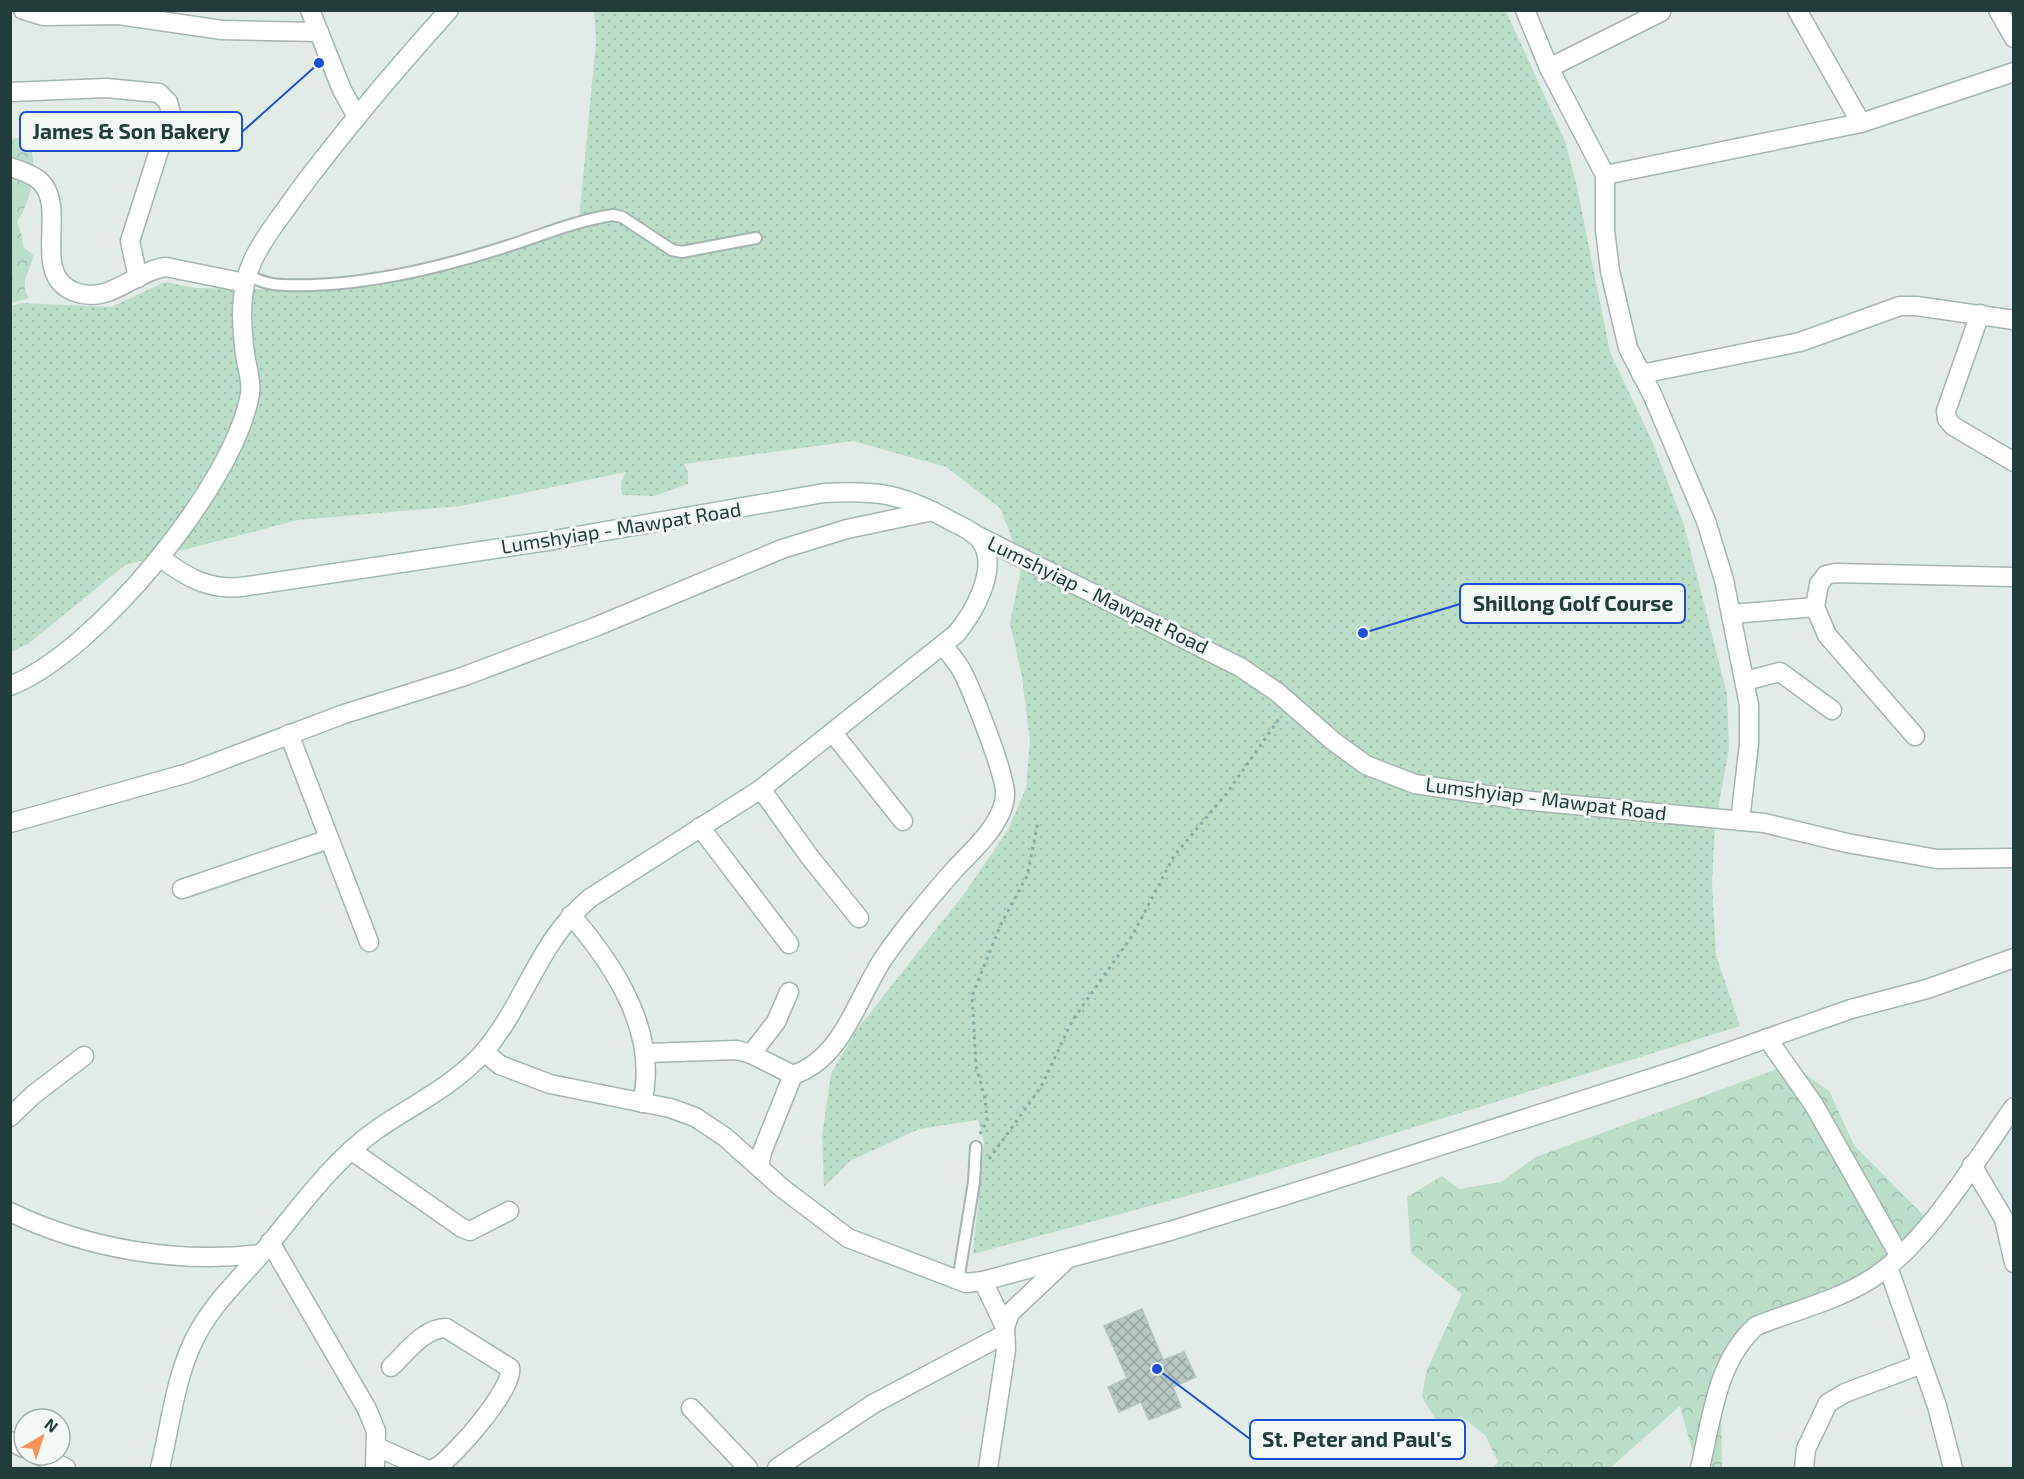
<svg xmlns="http://www.w3.org/2000/svg" width="2024" height="1479" font-family="'Exo 2',sans-serif">
  <style>
    .grass { fill: url(#grass-dots) }
    .forest { fill: url(#forest-crowns) }
    .building { fill: url(#building-cross-hatch); stroke: #b4c6c1; stroke-width: 1.5 }
    .lines { fill: none; stroke-linecap: round; stroke-linejoin: round }
    .lane-casing { stroke: #a4b4b1; stroke-width: 14 }
    .street-casing { stroke: #a4b4b1; stroke-width: 21 }
    .secondary-casing { stroke: #9fb8b2; stroke-width: 21 }
    .path { stroke: #81b0a7; stroke-width: 3; stroke-dasharray: 3 4.5; stroke-linecap: butt }
    .lane { stroke: #fff; stroke-width: 10 }
    .street { stroke: #fff; stroke-width: 18 }
    .secondary { stroke: #fff; stroke-width: 18 }
    .labels { text-anchor: middle; stroke-width: 6; stroke-linejoin: round; paint-order: stroke }
    .street-label { font-size: 20px; fill: #213d39; stroke: #f2f8f6 }
    .leader { fill: none; stroke: #1d4ed8; stroke-width: 2 }
    .callout-dot { fill: #1d4ed8; stroke: #f2f8f6; stroke-width: 2 }
    .callout { fill: #f2f8f6; stroke: #1d4ed8; stroke-width: 2 }
    .callout-label { font-size: 21px; text-anchor: middle; font-weight: bold; fill: #213d39 }
  </style>
  <defs>
    <pattern id="grass-dots" width="8" height="8" patternUnits="userSpaceOnUse" patternTransform="scale(1.5)"><rect width="8" height="8" fill="#badec8"/><path d="M2 2h.1M6 6h.1" fill="none" stroke="#a0bfad" stroke-width="1.8" stroke-linecap="round"/></pattern>
    <pattern id="forest-crowns" width="20" height="18" patternUnits="userSpaceOnUse" patternTransform="scale(1.5)"><rect width="20" height="18" fill="#badec8"/><path d="M2 6a3 3 0 1 1 6 0M12 15a3 3 0 1 1 6 0" fill="none" stroke="#a0bfad"/></pattern>
    <pattern id="building-cross-hatch" width="8" height="8" patternUnits="userSpaceOnUse" patternTransform="scale(1.5)"><rect width="8" height="8" fill="#b7c7c2"/><path d="M0 0l8 8M0 8l8-8" fill="none" stroke="#94a39f"/></pattern>
  </defs>
  <rect width="100%" height="100%" fill="#e1ece9"/>
  <path class="grass" d="M 594,11 L 1506,11 L 1565,141 L 1576,182 L 1610,352 L 1652,441 L 1684,525 L 1727,694 L 1729,749 L 1715,826 L 1712,883 L 1716,955 L 1740,1026 L 1231,1184 L 973,1254 L 984,1142 L 978,1120 L 919,1129 L 850,1161 L 824,1187 L 822,1136 L 831,1074 L 855,1032 L 964,894 L 1008,830 L 1026,788 L 1030,741 L 1022,677 L 1010,623 L 1022,564 L 1000,508 L 946,467 L 853,441 L 684,464 L 688,472 L 688,484 L 654,496 L 622,495 L 621,481 L 626,472 L 461,506 L 298,520 L 125,565 L 28,644 L 11,652 L 11,306 L 22,303 L 111,307 L 165,282 L 195,288 L 306,290 L 378,286 L 491,257 L 578,230 L 596,41 Z"/>
  <g class="forest">
    <path d="M 29,136 C 37,168 34,194 17,222 L 22,236 L 23,247 L 33,255 C 32,270 18,281 29,298 L 11,303 L 11,139 Z"/>
    <path d="M 1791,1064 L 1829,1091 L 1854,1145 L 1937,1229 L 1915,1249 L 1837,1287 L 1764,1328 L 1735,1364 L 1721,1402 L 1722,1468 L 1697,1468 L 1680,1406 L 1610,1468 L 1493,1468 L 1498,1462 L 1485,1435 L 1461,1416 L 1440,1427 L 1422,1397 L 1426,1372 L 1462,1294 L 1411,1253 L 1407,1197 L 1442,1176 L 1459,1189 L 1501,1182 L 1536,1157 Z"/>
  </g>
  <path class="building" d="M 1142,1309 L 1163,1360 L 1184,1352 L 1196,1377 L 1173,1387 L 1181,1407 L 1149,1420 L 1141,1402 L 1119,1412 L 1108,1387 L 1127,1378 L 1104,1326 Z"/>
  <g class="lines">
    <defs>
      <g id="lane">
        <path d="M 247,274 C 268,288 288,285 312,285 C 378,283 446,266 508,246 C 542,235 578,220 613,215 L 622,217 L 672,250 L 682,252 L 756,238"/>
        <path d="M 958,1281 L 974,1182 L 976,1147"/>
      </g>
      <g id="street">
        <path d="M 23,10 L 43,16 L 119,15 L 222,30 L 319,32"/>
        <path d="M 310,10 L 342,90 L 357,117"/>
        <path d="M 1525,10 L 1549,68 L 1605,175 L 1605,230 L 1610,271 L 1628,348 L 1652,394 L 1706,521 L 1724,580 L 1749,705 L 1749,744 L 1740,821"/>
        <path d="M 1797,10 L 1861,123"/>
        <path d="M 1998,10 L 2014,38"/>
        <path d="M 1549,68 L 1661,12"/>
        <path d="M 10,92 L 106,88 L 159,93 L 168,102 L 171,113 L 130,241 L 138,278"/>
        <path d="M 10,167 C 20,170 32,174 40,181 C 69,208 29,275 75,292 C 110,305 134,271 166,267 L 245,283"/>
        <path d="M 1605,175 L 1861,123 L 2014,72"/>
        <path d="M 1980,314 L 1946,411 L 1947,419 L 1953,426 L 2014,462"/>
        <path d="M 1641,374 L 1800,342 L 1900,306 L 1916,306 L 2014,320"/>
        <path d="M 972,533 L 1240,667 L 1277,692 L 1333,741 L 1366,765 L 1415,784 L 1522,800 L 1764,823 L 1847,843 L 1937,859 L 2014,858"/>
        <path d="M 1732,614 L 1815,607"/>
        <path d="M 1745,681 L 1780,672 L 1832,710"/>
        <path d="M 833,733 L 903,821"/>
        <path d="M 289,734 L 369,942"/>
        <path d="M 1915,736 L 1827,635 L 1815,607 L 1819,584 L 1826,575 L 1835,573 L 2014,577"/>
        <path d="M 761,789 L 809,856 L 859,918"/>
        <path d="M 10,823 L 188,773 L 344,714 L 462,677 L 595,627 L 782,549 L 847,529 L 933,511"/>
        <path d="M 700,827 L 789,944"/>
        <path d="M 182,889 L 329,839"/>
        <path d="M 571,915 C 615,966 659,1033 642,1103"/>
        <path d="M 1767,1038 L 1814,1105 L 1899,1255"/>
        <path d="M 484,1052 L 500,1065 L 550,1084 L 670,1108 L 695,1117 L 725,1137 L 782,1188 L 848,1238 L 966,1283 L 983,1281 L 1170,1231 L 1315,1186 L 1683,1068 L 1851,1009 L 1927,989 L 2014,958"/>
        <path d="M 647,1053 L 737,1050 L 751,1054 L 793,1075 C 843,1058 856,1000 883,959 C 904,928 929,899 954,870 C 972,851 1003,824 1005,796 C 1007,777 972,691 962,671 C 957,662 949,653 943,645"/>
        <path d="M 751,1054 L 776,1022 L 789,992"/>
        <path d="M 10,1117 L 33,1095 L 84,1056"/>
        <path d="M 352,1151 L 462,1228 L 470,1231 L 509,1211"/>
        <path d="M 1972,1165 L 2004,1219 L 2014,1263"/>
        <path d="M 759,1166 L 762,1152 L 793,1075"/>
        <path d="M 10,1212 C 87,1249 177,1264 261,1254"/>
        <path d="M 270,1242 L 367,1409 L 376,1431 L 375,1468"/>
        <path d="M 1888,1267 L 1937,1406 L 1953,1468"/>
        <path d="M 983,1281 L 1005,1327"/>
        <path d="M 391,1367 C 407,1352 424,1328 446,1328 L 510,1368 C 515,1387 453,1459 435,1468"/>
        <path d="M 691,1408 L 748,1468"/>
        <path d="M 10,1441 L 24,1448"/>
        <path d="M 377,1447 L 424,1468"/>
        <path d="M 38,1455 L 66,1468"/>
        <path d="M 777,1468 L 873,1404 L 1005,1334"/>
        <path d="M 988,1468 L 1006,1350 L 1005,1327 L 1010,1313 L 1064,1262"/>
        <path d="M 1700,1468 C 1712,1419 1716,1362 1756,1326 C 1793,1311 1836,1301 1871,1279 C 1927,1244 1975,1161 2014,1107"/>
        <path d="M 1804,1468 L 1806,1449 L 1828,1403 L 1845,1393 L 1922,1364"/>
      </g>
      <g id="secondary">
        <path d="M 10,686 C 96,652 234,485 250,394 C 252,381 247,368 245,354 C 241,322 239,290 253,260 C 264,236 283,214 298,192 C 345,129 396,69 449,10"/>
        <path d="M 160,1468 C 170,1427 175,1380 193,1342 C 210,1306 237,1282 262,1253 C 298,1210 331,1162 376,1130 C 412,1105 452,1087 482,1054 C 526,1004 536,944 590,898 L 761,789 L 956,634 C 973,614 1000,568 981,541 C 975,532 961,526 951,521 C 903,494 879,490 824,493 L 554,540 L 241,587 C 208,590 186,577 161,558"/>
      </g>
    </defs>
    <use href="#lane" class="lane-casing"/>
    <use href="#street" class="street-casing"/>
    <use href="#secondary" class="secondary-casing"/>
    <g class="path">
      <path d="M 980,1134 L 987,1120 L 985,1098 L 976,1066 L 972,996 L 1001,924 L 1027,876 L 1038,822"/>
      <path d="M 989,1159 L 1041,1087 L 1072,1021 L 1132,936 L 1174,856 L 1227,793 L 1279,719"/>
    </g>
    <use href="#lane" class="lane"/>
    <use href="#street" class="street"/>
    <use href="#secondary" class="secondary"/>
  </g>
  <g class="labels">
    <g class="street-label">
      <text transform="translate(621 528) rotate(-9)" y="7">Lumshyiap - Mawpat Road</text>
      <text transform="translate(1098 595) rotate(26)" y="7">Lumshyiap - Mawpat Road</text>
      <text transform="translate(1546 799) rotate(7)" y="7">Lumshyiap - Mawpat Road</text>
    </g>
  </g>
  <path class="leader" d="M319 63L242 132M1363 633L1460 604M1157 1369L1250 1439"/>
  <g class="callout-dot">
    <circle cx="319" cy="63" r="6"/>
    <circle cx="1363" cy="633" r="6"/>
    <circle cx="1157" cy="1369" r="6"/>
  </g>
  <g class="callout">
    <rect x="20" y="112" width="222" height="39" rx="6"/>
    <rect x="1460" y="584" width="225" height="39" rx="6"/>
    <rect x="1250" y="1420" width="215" height="39" rx="6"/>
  </g>
  <g class="callout-label">
    <text x="131" y="139">James &amp; Son Bakery</text>
    <text x="1573" y="611">Shillong Golf Course</text>
    <text x="1357" y="1447">St. Peter and Paul's</text>
  </g>
  <rect width="2024" height="1479" fill="none" stroke="#213d39" stroke-width="24"/>
  <g transform="translate(42 1437) rotate(39)"><circle r="28" fill="#f2f8f6" stroke="#9eadaa" stroke-width="1.5"/>
  <path d="M0-4.5L10 22L0 15L-10 22Z" fill="#f49257"/>
  <text y="-9" font-size="16" font-weight="bold" text-anchor="middle" fill="#213d39">N</text>
  </g>
</svg>
